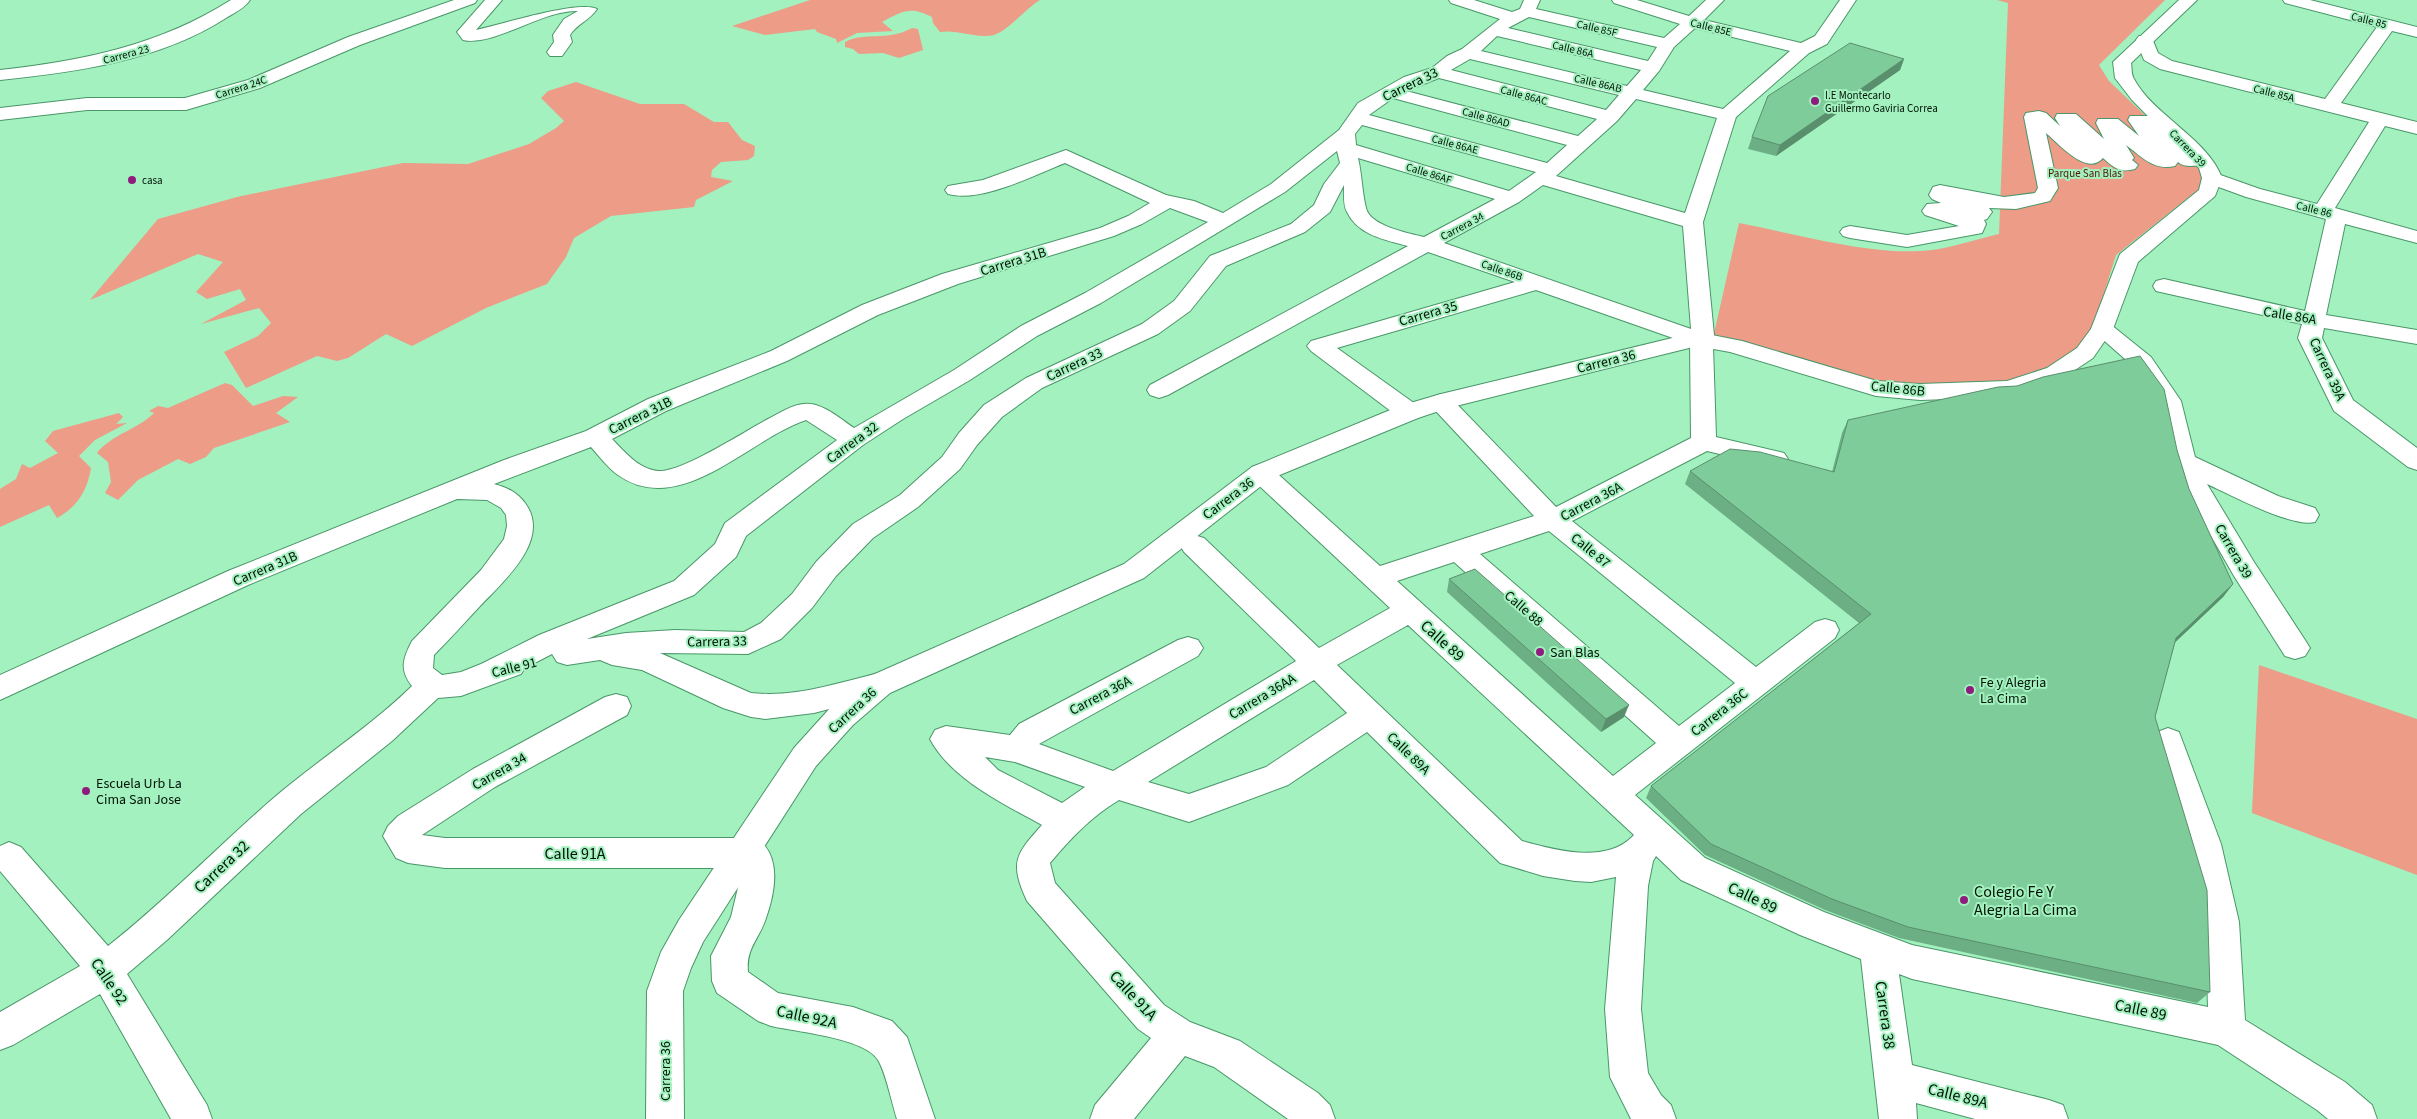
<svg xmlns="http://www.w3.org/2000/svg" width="2417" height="1119" font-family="'Source Sans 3',sans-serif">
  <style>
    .green { fill: #ec9c87 }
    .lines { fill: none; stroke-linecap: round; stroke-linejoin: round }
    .minor-casing { stroke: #499668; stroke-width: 2 }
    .major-casing { stroke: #499668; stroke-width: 2 }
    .minor { fill: #fff; fill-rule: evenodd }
    .major { fill: #fff; fill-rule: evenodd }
    .wall { fill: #6daf85 }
    .shaded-wall { fill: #598f6c }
    .building { fill: #7fcc9b; stroke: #598f6c }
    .poi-dot { fill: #8f1c7d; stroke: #a3f1bf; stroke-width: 2 }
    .labels { text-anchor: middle; stroke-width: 4; stroke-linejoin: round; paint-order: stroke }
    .far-street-label { font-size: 11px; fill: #001206; stroke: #a3f1bf }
    .far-poi-label { font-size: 11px; fill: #001206; stroke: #a3f1bf; text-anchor: start }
    .far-park-label { font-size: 11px; fill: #501606; stroke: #a3f1bf }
    .street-label { font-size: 14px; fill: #001206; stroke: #a3f1bf }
    .poi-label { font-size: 14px; fill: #001206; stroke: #a3f1bf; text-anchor: start }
    .near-street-label { font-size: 16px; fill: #001206; stroke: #a3f1bf }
    .near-poi-label { font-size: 16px; fill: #001206; stroke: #a3f1bf; text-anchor: start }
  </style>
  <rect width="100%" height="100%" fill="#a3f1bf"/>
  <g class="green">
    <path d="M 810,0 L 1040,0 C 1026,8 1009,30 994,35 C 976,39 958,29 940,32 L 933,23 L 932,17 C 910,6 903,11 882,22 L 893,31 L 857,33 L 837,43 L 836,39 L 817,32 L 815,29 L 765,35 L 732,26 Z"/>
    <path d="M 1997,0 L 2165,0 L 2099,65 L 2109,81 L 2198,166 L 2202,176 L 2199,189 L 2116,255 L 2094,325 L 2079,350 L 2051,370 L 2005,385 L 1876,385 L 1713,338 L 1739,223 C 1797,234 1874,257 1932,250 C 1954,247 1977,239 1999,234 L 2008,3 Z"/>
    <path d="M 912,28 L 918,29 L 923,50 L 899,58 L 883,53 L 859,54 L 853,49 L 845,47 L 845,42 C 866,31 887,42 912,28 Z"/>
    <path d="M 576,82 L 640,104 L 684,104 L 714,122 L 728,122 L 742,140 L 755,146 L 754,156 L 748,160 L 721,162 L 712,170 L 711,177 L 733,181 L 696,200 L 694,207 L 611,216 L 574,238 L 566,257 L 547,284 L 486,308 L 412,346 L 386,334 L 348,358 L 337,361 L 317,356 L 246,388 L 224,352 L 258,336 L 271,323 L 259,308 L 201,324 L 246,300 L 240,289 L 207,299 L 196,292 L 223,262 L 198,254 L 90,300 L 158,219 L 237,197 L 403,163 L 468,164 L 529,144 L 556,128 L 564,121 L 541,98 L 548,91 Z"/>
    <path d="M 225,383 L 232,385 L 253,406 L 283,396 L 298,397 L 276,413 L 290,422 L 214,448 L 206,457 L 190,464 L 178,459 L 138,480 L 118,500 L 105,493 L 111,482 L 108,462 L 97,453 C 112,434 137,430 154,413 L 149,411 L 158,406 L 168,408 Z"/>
    <path d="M 119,413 L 123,417 L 116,424 L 127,423 L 95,440 L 79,456 L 91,468 C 87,491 78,506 57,518 L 49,505 L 0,527 L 0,489 L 16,479 L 22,464 L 30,468 L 58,453 L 45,441 L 53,431 Z"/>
    <path d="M 2259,665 L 2417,719 L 2417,875 L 2252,813 Z"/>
  </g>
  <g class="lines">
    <defs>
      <g id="minor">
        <path d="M 231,0 L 250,0 C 245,8 234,13 226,18 C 159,61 77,72 0,80 L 0,70 C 83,61 160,45 231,0 Z"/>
        <path d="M 454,0 L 477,0 L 475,3 L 360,45 L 260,88 L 186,110 L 87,110 L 0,120 L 0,108 L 87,98 L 185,98 L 248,80 L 348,37 Z"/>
        <path d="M 485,0 L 502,0 L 476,30 C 500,25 578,0 597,9 C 590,20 577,24 570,35 L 572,42 L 562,56 L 550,56 L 547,52 L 554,42 L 553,35 L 564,19 L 578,11 C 541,10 494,47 463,40 L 457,32 Z"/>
        <path d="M 1449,0 L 1474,0 L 1512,12 L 1520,9 L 1524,0 L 1540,0 L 1536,9 L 1664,38 L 1680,24 L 1614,3 L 1612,0 L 1637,0 L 1689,16 L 1706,0 L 1724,0 L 1704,20 L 1801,43 L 1815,36 L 1840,0 L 1856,0 L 1827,44 L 1809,53 L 1736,117 L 1703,222 L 1714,335 L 1713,346 L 1716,437 L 1784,453 L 1788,459 L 1784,465 L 1775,467 L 1707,451 L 1572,521 L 1756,667 L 1815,622 L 1825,619 L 1835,622 L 1839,630 L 1835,638 L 1635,795 L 1705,858 L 1824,912 L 1912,945 L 2208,1007 L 2205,922 L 2187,844 L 2152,741 L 2157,732 L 2168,728 L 2179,732 L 2221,844 L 2239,922 L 2245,1020 L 2345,1082 L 2372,1105 L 2377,1119 L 2328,1119 L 2317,1110 L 2218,1045 L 1912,979 L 1899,974 L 1912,1065 L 2049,1100 L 2063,1105 L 2068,1119 L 1975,1119 L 1916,1103 L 1917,1119 L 1879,1119 L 1861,959 L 1800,935 L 1681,880 L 1656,856 L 1653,861 L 1648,886 L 1641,1009 L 1648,1073 L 1661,1095 L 1671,1105 L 1676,1119 L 1631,1119 L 1610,1077 L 1605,1009 L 1616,877 L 1591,882 L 1575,881 L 1543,876 L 1500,863 L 1367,732 L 1288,785 L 1189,822 L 1119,800 C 1091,817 1072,837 1050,863 L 1055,883 L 1164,1005 L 1190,1022 L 1240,1041 L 1318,1093 L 1330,1105 L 1335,1119 L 1288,1119 L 1214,1067 L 1185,1056 L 1134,1119 L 1090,1119 L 1095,1105 L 1151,1038 L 1138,1029 L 1027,901 C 1009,862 1016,854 1042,825 C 1004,804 951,779 930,739 L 935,730 L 946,726 L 1010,735 L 1019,724 L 1178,640 L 1188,637 L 1198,640 L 1203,648 L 1198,656 L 1039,744 L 1113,771 L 1296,661 L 1184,552 L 1180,545 L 1184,538 L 1194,535 L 1204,538 L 1319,648 L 1390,608 L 1252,479 L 1248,473 L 1252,467 L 1261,464 L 1270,467 L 1380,566 L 1534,516 L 1432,407 L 1429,402 L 1432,397 L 1441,394 L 1450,397 L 1556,507 L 1691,438 L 1690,344 L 1536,290 L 1337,348 L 1418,406 L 1421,412 L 1418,418 L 1409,420 L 1400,418 L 1311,351 L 1307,346 L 1311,341 L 1515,282 L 1428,252 L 1168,395 L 1159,398 L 1150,395 L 1147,390 L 1150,385 L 1408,246 C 1385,240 1358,235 1347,212 C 1343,205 1344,193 1344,185 L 1330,212 L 1305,232 L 1226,266 L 1190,311 L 1158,334 L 1042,388 L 1002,417 L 977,445 L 960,469 L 918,507 L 873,538 L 836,576 L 812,608 L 781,639 L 748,654 L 660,653 L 751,693 C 794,698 837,683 879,673 L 890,677 L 894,685 L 890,693 L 814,713 L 765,719 L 751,717 L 723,708 L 642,670 L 612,665 L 600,660 L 567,665 L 557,662 L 552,654 L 525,668 L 521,674 L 461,696 L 438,698 L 392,741 L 301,814 L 167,940 L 127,974 L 207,1105 L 212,1119 L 171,1119 L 100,994 L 13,1045 L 0,1050 L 0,1012 L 80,966 L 0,871 L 0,846 L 9,842 L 21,847 L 108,946 C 167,900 219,845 276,796 C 321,758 370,727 412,686 C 399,670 403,658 412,641 L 481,570 L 504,539 L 507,526 L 506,515 L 501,508 L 487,500 L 457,499 L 248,585 L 0,700 L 0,675 L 228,571 L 504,460 L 586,431 L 648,399 L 771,351 L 862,305 L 942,274 L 1100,228 L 1128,216 L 1150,203 L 1065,163 C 1034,175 982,203 948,194 L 945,190 L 948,186 L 983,180 L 1066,150 L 1166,195 L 1194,201 L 1223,213 L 1271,184 L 1339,130 L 1358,103 L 1404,77 L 1432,68 L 1447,56 L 1462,49 L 1500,19 L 1451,3 ZM 1529,17 L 1657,47 L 1648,61 L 1508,28 ZM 1695,28 L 1790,51 L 1723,109 L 1643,90 L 1659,71 L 1674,47 ZM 1497,36 L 1641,70 L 1627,86 L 1481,51 ZM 1470,59 L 1619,95 L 1606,110 L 1451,70 ZM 1439,78 L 1597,119 L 1578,136 L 1406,91 ZM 1393,98 L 1567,145 L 1547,163 L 1369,115 ZM 1636,99 L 1717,118 L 1685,213 L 1556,176 L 1617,121 ZM 1362,125 L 1536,172 L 1509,191 L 1356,145 L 1355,134 ZM 1337,151 L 1340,163 L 1324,184 L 1314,205 L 1291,224 L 1210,256 L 1174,301 L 1142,324 L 1026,378 L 984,405 L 959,433 L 942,457 L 900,495 L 853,524 L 816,562 L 792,594 L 761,623 L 744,632 L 675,630 L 626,633 L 587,639 L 694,595 L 736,557 L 746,536 L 863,445 L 903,419 L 970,380 L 1037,336 L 1101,303 L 1285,192 ZM 1358,158 L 1495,199 L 1424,237 C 1408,233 1370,226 1366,208 C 1362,192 1362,175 1358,158 ZM 1543,185 L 1683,226 L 1691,329 L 1444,243 L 1519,202 ZM 1170,208 L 1208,222 L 1085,293 L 1021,326 L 954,370 L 854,428 C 842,420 825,405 810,404 C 796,402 780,413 768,419 C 745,431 681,473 658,471 C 638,469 624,451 612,439 L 666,411 L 787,361 L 878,315 L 958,284 L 1114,236 L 1142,224 ZM 806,420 L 837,440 L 725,523 L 715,544 L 674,581 L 539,635 L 481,664 L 461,672 L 442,675 L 433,668 L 434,655 C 450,639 465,622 481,605 C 504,581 552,539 525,503 C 517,492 508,488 494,484 L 591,447 C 599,456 608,468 618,475 C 680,519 749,439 806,420 ZM 1549,531 L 1735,683 L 1679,726 L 1480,554 ZM 1454,562 L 1656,743 L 1613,776 L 1397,581 ZM 1408,625 L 1634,835 L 1632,837 C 1605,864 1554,850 1522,841 L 1337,665 ZM 1314,680 L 1347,713 L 1266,767 L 1189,794 L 1148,782 ZM 985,757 L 1015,762 L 1085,787 L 1062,803 L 998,770 Z"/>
        <path d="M 2283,0 L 2310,0 L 2417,27 L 2417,37 L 2392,31 L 2341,103 L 2417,122 L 2417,134 L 2385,126 L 2335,208 L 2417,231 L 2417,243 L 2345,224 L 2326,315 L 2417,330 L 2417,344 L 2324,328 L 2322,338 L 2353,400 L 2417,448 L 2417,470 L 2408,467 L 2334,411 L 2298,338 L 2302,324 L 2156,291 L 2153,286 L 2156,281 L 2164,279 L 2305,311 L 2326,219 L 2246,197 L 2205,182 L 2202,178 L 2205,174 L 2212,172 L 2260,189 L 2317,204 L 2369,122 L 2160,69 L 2144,60 L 2136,40 L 2139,36 L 2151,36 L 2158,53 L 2172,61 L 2325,99 L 2377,27 L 2285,3 Z"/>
        <path d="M 2039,111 L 2046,113 L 2060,126 L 2055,118 L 2057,114 L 2076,114 L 2104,139 L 2096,123 L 2098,119 L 2118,119 L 2139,136 L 2128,120 L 2130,116 L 2150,116 L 2170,134 L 2180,135 L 2206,160 L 2203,164 C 2195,166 2185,168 2178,162 L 2175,166 C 2154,171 2142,157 2126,145 L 2134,158 L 2132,160 L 2138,165 L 2135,169 C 2120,173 2114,168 2103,158 C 2087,177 2058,143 2046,133 L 2058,188 L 2050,201 L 2016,209 L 1989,208 L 1992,212 L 1987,219 L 1984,220 L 1986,224 L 1982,233 L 1907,247 L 1850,238 L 1843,236 L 1840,232 L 1843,228 L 1850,226 L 1907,235 L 1959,226 L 1925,215 L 1922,211 L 1927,204 L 1941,203 L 1932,199 L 1929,195 L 1933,187 L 1940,185 L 2004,197 L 2035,193 L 2038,188 L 2024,117 L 2026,113 Z"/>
        <path d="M 2102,322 L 2110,324 L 2151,357 L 2181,401 L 2195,457 L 2278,496 L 2315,508 L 2319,515 L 2315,522 C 2292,528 2231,495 2207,484 L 2254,562 L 2305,640 L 2310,648 L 2305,656 L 2295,659 L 2285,656 L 2234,576 L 2179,480 L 2170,462 L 2157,401 L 2134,367 L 2091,329 L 2094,324 Z"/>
        <path d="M 616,694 L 627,697 L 631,706 L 627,715 L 495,787 L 422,835 L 445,838 L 743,838 L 765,846 C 781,866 773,899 765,921 C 757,942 746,949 748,972 L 778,993 L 853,1007 L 892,1021 L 907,1037 L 935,1119 L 897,1119 C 892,1104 886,1073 878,1060 C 865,1038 797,1032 771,1026 L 758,1021 L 717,993 L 712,981 L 711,956 L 731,917 L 741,875 L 741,868 L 445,868 L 408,863 L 396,858 L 383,836 L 388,826 L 398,816 L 473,769 L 605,697 Z"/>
      </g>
      <path id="major" d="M 2179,0 L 2197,0 L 2131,63 C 2132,68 2131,74 2134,79 C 2153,115 2208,139 2222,178 L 2215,196 L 2138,262 L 2113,329 L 2093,358 L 2063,378 L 2018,394 L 2009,397 L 1920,400 L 1876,396 L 1730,352 L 1697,346 L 1448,408 L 1418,418 L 1270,479 L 1144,578 L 890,693 L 853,725 L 816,766 L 703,942 L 691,968 L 683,991 L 684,1119 L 646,1119 L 647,991 L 661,952 L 679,920 L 794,748 L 831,707 L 868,677 L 1124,564 L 1252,467 L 1400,406 L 1441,394 L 1697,332 L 1742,341 L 1877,381 L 1920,384 L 2007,381 L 2047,368 L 2077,348 L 2091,329 L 2120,254 L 2199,190 L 2202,178 L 2199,168 L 2132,100 L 2115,78 L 2113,62 Z"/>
    </defs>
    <use href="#minor" class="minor-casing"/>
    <use href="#major" class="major-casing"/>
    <use href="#minor" class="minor"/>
    <use href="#major" class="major"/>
  </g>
  <g class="wall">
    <path d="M 1904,59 L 1900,70 L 1776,156 L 1748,149 L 1752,137 Z"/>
    <path d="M 1848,420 L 2177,450 L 2189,489 L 2233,584 L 2223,597 L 2175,642 L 2155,717 L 2210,992 L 2197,1003 L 1899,938 L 1825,910 L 1705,855 L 1646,798 L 1651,786 L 1859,623 L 1685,484 L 1690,471 L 1832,472 L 1842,433 Z"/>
    <path d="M 1449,579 L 1624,717 L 1601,732 L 1447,592 Z"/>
  </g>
  <g class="shaded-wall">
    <path d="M 1904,59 L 1900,70 L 1776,156 L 1780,145 Z"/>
    <path d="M 2233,584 L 2223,597 L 2166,651 L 2176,638 Z"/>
    <path d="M 1629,705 L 1624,717 L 1601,732 L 1606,719 Z"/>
  </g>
  <g class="building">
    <path d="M 1850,43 L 1904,59 L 1780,145 L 1752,137 L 1768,96 Z"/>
    <path d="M 2140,356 L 2164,389 L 2177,450 L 2189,489 L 2233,584 L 2176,638 L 2155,717 L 2207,890 L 2210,992 L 1908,927 L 1832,899 L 1711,844 L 1651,786 L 1871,614 L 1690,471 L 1730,449 L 1760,452 L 1834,472 L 1848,420 L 1998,387 L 2017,386 L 2043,377 Z"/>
    <path d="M 1475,569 L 1629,705 L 1606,719 L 1449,579 Z"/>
  </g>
  <g class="poi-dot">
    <circle cx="1815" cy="101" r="5"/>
    <circle cx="132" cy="180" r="5"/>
    <circle cx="1540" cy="652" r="5"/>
    <circle cx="1970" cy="690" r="5"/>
    <circle cx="86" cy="791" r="5"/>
    <circle cx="1964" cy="900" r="5"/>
  </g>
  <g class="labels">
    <g class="far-street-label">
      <text transform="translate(2369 20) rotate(14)" y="4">Calle 85</text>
      <text transform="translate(1711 27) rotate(14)" y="4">Calle 85E</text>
      <text transform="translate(1597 28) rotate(13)" y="4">Calle 85F</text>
      <text transform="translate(1573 49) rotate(13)" y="4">Calle 86A</text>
      <text transform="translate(126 54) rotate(-15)" y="4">Carrera 23</text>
      <text transform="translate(1598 83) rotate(13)" y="4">Calle 86AB</text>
      <text transform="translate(241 87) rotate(-18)" y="4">Carrera 24C</text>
      <text transform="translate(2274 93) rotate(14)" y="4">Calle 85A</text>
      <text transform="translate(1524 95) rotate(15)" y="4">Calle 86AC</text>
      <text transform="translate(1486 117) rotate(15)" y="4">Calle 86AD</text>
      <text transform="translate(1455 144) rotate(15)" y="4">Calle 86AE</text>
      <text transform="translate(2188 148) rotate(46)" y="4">Carrera 39</text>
      <text transform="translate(1429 173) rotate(17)" y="4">Calle 86AF</text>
      <text transform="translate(2314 209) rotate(14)" y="4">Calle 86</text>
      <text transform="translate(1462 226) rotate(-28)" y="4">Carrera 34</text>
      <text transform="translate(1502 270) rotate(19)" y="4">Calle 86B</text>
    </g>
    <g class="far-poi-label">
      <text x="1825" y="99">I.E Montecarlo<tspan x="1825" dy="13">Guillermo Gaviria Correa</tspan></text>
      <text x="142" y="184">casa</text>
    </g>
    <g class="far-park-label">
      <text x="2085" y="177">Parque San Blas</text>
    </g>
    <g class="street-label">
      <text transform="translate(1410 84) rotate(-26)" y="5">Carrera 33</text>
      <text transform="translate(1013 261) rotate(-17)" y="5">Carrera 31B</text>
      <text transform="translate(1428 313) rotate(-16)" y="5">Carrera 35</text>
      <text transform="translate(2290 315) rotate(9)" y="5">Calle 86A</text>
      <text transform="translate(1606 361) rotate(-14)" y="5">Carrera 36</text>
      <text transform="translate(1074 364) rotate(-25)" y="5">Carrera 33</text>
      <text transform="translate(2328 369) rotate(65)" y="5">Carrera 39A</text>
      <text transform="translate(1898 388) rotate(6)" y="5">Calle 86B</text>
      <text transform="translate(640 415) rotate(-26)" y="5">Carrera 31B</text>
      <text transform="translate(852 442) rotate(-36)" y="5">Carrera 32</text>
      <text transform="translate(1228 498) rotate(-37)" y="5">Carrera 36</text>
      <text transform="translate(1591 501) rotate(-28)" y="5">Carrera 36A</text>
      <text transform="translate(1591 550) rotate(39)" y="5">Calle 87</text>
      <text transform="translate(2234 551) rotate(60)" y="5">Carrera 39</text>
      <text transform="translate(265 568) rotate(-23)" y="5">Carrera 31B</text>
      <text transform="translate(1524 608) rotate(41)" y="5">Calle 88</text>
      <text transform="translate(717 641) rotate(-1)" y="5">Carrera 33</text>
      <text transform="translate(514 667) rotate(-14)" y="5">Calle 91</text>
      <text transform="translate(1100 695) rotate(-28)" y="5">Carrera 36A</text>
      <text transform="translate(1262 696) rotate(-31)" y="5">Carrera 36AA</text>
      <text transform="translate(852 710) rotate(-43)" y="5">Carrera 36</text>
      <text transform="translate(1719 712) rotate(-38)" y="5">Carrera 36C</text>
      <text transform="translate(1409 753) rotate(44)" y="5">Calle 89A</text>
      <text transform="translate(499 771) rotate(-30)" y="5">Carrera 34</text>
      <text transform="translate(665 1071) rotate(-90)" y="5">Carrera 36</text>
    </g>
    <g class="poi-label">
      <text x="1550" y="657">San Blas</text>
      <text x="1980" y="687">Fe y Alegria<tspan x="1980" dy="16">La Cima</tspan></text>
      <text x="96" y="788">Escuela Urb La<tspan x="96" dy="16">Cima San Jose</tspan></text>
    </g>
    <g class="near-street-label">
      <text transform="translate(1443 640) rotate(42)" y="6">Calle 89</text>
      <text x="575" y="859">Calle 91A</text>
      <text transform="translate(221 866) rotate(-43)" y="6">Carrera 32</text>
      <text transform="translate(1753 897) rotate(25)" y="6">Calle 89</text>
      <text transform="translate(110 981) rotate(56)" y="6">Calle 92</text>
      <text transform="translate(1134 995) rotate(47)" y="6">Calle 91A</text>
      <text transform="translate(2141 1009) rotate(12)" y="6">Calle 89</text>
      <text transform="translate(1886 1015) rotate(82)" y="6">Carrera 38</text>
      <text transform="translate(807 1016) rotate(12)" y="6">Calle 92A</text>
      <text transform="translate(1958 1095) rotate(14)" y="6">Calle 89A</text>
    </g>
    <g class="near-poi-label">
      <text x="1974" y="897">Colegio Fe Y<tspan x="1974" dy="18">Alegria La Cima</tspan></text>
    </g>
  </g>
</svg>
